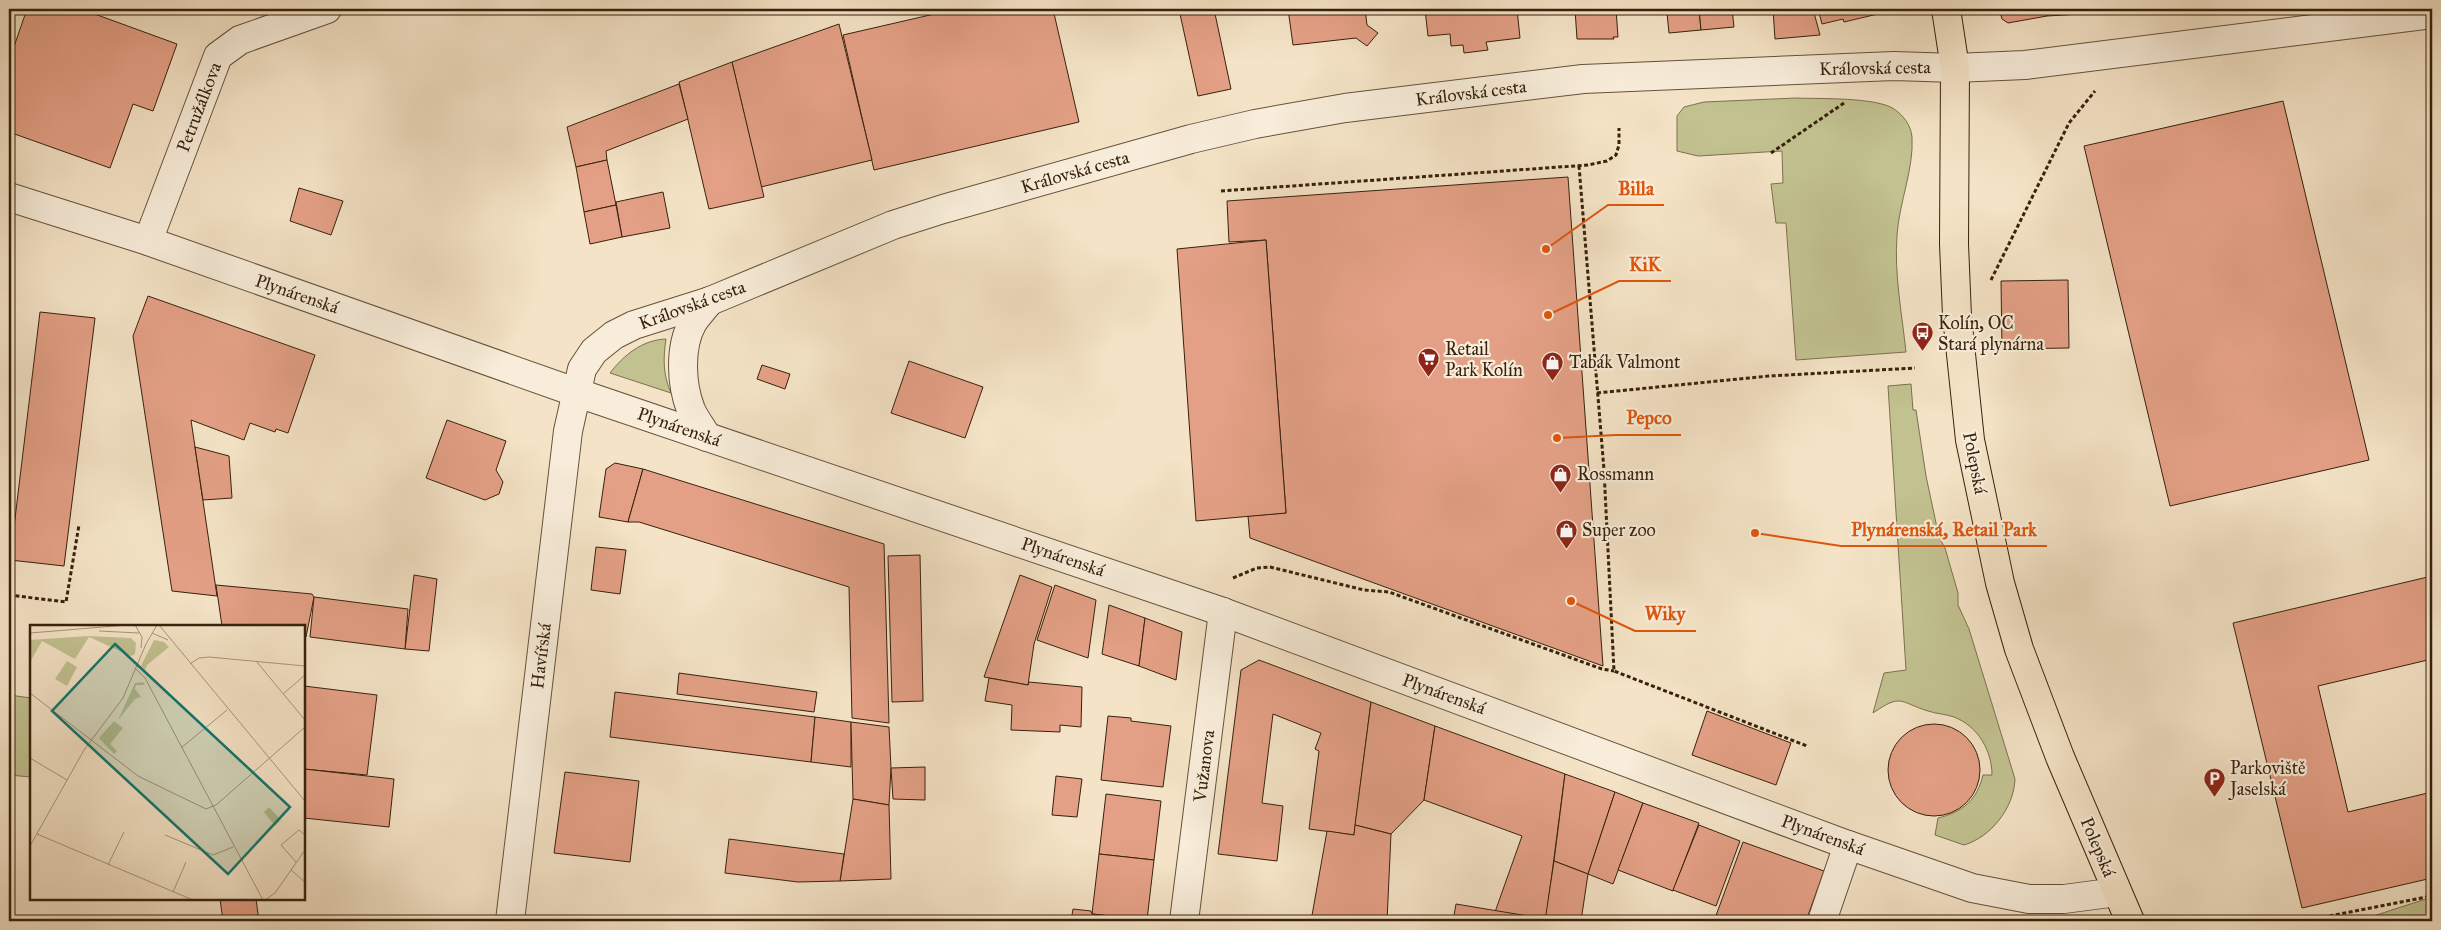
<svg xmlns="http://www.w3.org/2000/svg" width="2441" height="930" font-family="'IM FELL Great Primer',serif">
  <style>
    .green { fill: #c2c190; stroke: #7c714e }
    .building { fill: #e4a086; stroke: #37210c }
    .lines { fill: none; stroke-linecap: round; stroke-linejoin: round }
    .minor-casing { stroke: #66523a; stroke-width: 30 }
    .major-casing { stroke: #37210c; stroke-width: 30 }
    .path { stroke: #37210c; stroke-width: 3; stroke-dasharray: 4 2.5; stroke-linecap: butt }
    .minor { stroke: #f8edda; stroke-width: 28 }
    .major { stroke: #f4e3c6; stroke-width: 28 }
    .labels { text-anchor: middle; stroke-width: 4.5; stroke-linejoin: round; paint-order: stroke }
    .street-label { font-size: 18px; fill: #37210c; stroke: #f8edda }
    .poi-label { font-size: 18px; fill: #37210c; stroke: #f8edda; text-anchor: start }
    .inset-road { fill: none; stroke: #a8957c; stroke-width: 1 }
    .view { fill: #0f766e; fill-opacity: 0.15; stroke: #0f766e; stroke-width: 2.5 }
    .inset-edge { fill: none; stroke: #37210c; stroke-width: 2.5 }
    .leader { fill: none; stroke: #df560c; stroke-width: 2 }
    .callout-dot { fill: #df560c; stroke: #f8edda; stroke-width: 2 }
    .callout-label { font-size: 19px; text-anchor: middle; font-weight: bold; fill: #df560c; stroke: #f8edda; stroke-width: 4.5; stroke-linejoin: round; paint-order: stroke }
  </style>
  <rect width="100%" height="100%" fill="#f4e3c6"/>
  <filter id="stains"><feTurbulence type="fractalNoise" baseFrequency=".004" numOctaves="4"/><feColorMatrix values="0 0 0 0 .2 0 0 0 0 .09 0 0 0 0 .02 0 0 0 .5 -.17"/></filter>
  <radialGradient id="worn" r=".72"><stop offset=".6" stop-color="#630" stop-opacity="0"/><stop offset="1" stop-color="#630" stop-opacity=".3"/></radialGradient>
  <g class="green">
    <path d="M 1796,98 C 1820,99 1876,97 1894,109 C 1903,115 1911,125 1912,137 C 1914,169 1899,203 1897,235 C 1894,274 1902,314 1906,352 L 1796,360 L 1786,223 L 1776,223 L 1771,184 L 1783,183 L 1782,151 L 1698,156 L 1677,151 L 1677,116 L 1684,107 L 1704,102 Z"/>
    <path d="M 666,339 C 663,359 663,375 671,393 L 610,373 C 624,355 642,340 666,339 Z"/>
    <path d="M 1911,384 L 1913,410 L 1916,410 L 1926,476 L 1939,537 L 1945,548 L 1958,593 L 1958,605 L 1969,629 L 2015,779 C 2014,808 1991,837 1964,845 L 1935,835 L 1938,818 C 1963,812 1977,800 1983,775 L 1992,775 C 1992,751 1978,726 1954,717 C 1946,714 1937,714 1928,711 C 1899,702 1902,693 1873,713 L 1884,673 L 1906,670 L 1888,386 Z"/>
    <path d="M 9,695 L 31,698 L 31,777 L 9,775 Z"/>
    <path d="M 2432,897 L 2432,921 L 2358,921 Z"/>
  </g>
  <g class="building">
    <path d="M 27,9 L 81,9 L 177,44 L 153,111 L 133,104 L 110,168 L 9,132 L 9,61 Z"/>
    <path d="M 956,9 L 1053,9 L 1079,122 L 874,170 L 843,35 Z"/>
    <path d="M 1207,9 L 1214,9 L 1231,89 L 1198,96 L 1180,14 Z"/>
    <path d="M 1288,9 L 1365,9 L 1367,25 L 1378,33 L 1367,46 L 1356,38 L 1293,45 Z"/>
    <path d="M 1425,9 L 1517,9 L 1520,38 L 1486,42 L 1488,50 L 1464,53 L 1463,45 L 1451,46 L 1450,34 L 1428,36 Z"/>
    <path d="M 1575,9 L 1616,9 L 1618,37 L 1613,37 L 1614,39 L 1577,39 Z"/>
    <path d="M 1654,9 L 1699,9 L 1701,30 L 1669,33 L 1667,13 L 1655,14 Z"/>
    <path d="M 1699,9 L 1732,9 L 1734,27 L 1701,30 Z"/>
    <path d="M 1773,9 L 1813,9 L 1820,35 L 1775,39 Z"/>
    <path d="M 1818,9 L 1881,9 L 1882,13 L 1844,22 L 1843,19 L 1822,24 Z"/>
    <path d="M 1999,9 L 2046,9 L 2047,16 L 2008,23 L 2002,19 Z"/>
    <path d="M 2046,9 L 2096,9 L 2097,13 L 2047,16 Z"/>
    <path d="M 839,24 L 872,160 L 761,187 L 732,62 Z"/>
    <path d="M 732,62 L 764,197 L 709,209 L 679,82 Z"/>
    <path d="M 679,84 L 688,119 L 606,151 L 607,160 L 576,167 L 567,127 Z"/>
    <path d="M 2283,101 L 2369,460 L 2170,506 L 2084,146 Z"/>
    <path d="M 607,160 L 616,205 L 584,212 L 576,167 Z"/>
    <path d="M 1568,177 L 1603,666 L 1250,538 L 1248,516 L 1286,513 L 1266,240 L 1229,242 L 1227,201 Z"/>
    <path d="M 299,188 L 343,201 L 331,235 L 290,221 Z"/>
    <path d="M 663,192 L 670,228 L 622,237 L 616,202 Z"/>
    <path d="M 616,205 L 622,237 L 590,244 L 584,212 Z"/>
    <path d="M 1266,240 L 1286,513 L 1196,521 L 1177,249 Z"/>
    <path d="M 2068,280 L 2069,348 L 2002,349 L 2001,281 Z"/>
    <path d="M 148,296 L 315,355 L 288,433 L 276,429 L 275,432 L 250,423 L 244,440 L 191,420 L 217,596 L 172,591 L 133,336 Z"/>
    <path d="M 40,312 L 95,318 L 64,566 L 10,560 Z"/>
    <path d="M 909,361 L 983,387 L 965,438 L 891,413 Z"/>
    <path d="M 762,365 L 790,374 L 785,389 L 757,379 Z"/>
    <path d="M 447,420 L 506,441 L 496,470 L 503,482 L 499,494 L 485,500 L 426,478 Z"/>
    <path d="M 195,447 L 229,456 L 232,498 L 203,500 Z"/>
    <path d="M 615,463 L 643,469 L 628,522 L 599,517 L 606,469 Z"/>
    <path d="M 643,469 L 884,544 L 889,723 L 852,718 L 849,587 L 639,522 L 628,522 Z"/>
    <path d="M 596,547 L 626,550 L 620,594 L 591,590 Z"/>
    <path d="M 920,555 L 923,701 L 892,702 L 888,556 Z"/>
    <path d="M 414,575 L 437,579 L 429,651 L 405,649 Z"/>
    <path d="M 1020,575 L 1052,587 L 1034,644 L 1028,685 L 984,677 Z"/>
    <path d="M 2432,576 L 2432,659 L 2318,686 L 2348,812 L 2432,792 L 2432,878 L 2302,908 L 2233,623 Z"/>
    <path d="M 216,585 L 312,594 L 314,597 L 306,637 L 304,637 L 304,626 L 222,626 Z"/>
    <path d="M 1055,585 L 1096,600 L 1088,658 L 1037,640 Z"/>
    <path d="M 314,597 L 408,609 L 405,649 L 310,637 Z"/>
    <path d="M 1109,605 L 1145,618 L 1139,666 L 1102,654 Z"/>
    <path d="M 1145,618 L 1182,632 L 1176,680 L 1139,666 Z"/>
    <path d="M 1259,660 L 1371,702 L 1354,835 L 1309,829 L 1319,751 L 1315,749 L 1321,733 L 1273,714 L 1262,803 L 1283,806 L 1277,861 L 1218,854 L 1241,670 Z"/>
    <path d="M 679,673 L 817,692 L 814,712 L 677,694 Z"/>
    <path d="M 989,678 L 1028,685 L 1029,682 L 1082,687 L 1081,727 L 1060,725 L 1060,732 L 1011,730 L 1012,705 L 985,701 Z"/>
    <path d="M 304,686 L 377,695 L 367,775 L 304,769 Z"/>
    <path d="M 615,692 L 815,717 L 811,762 L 610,737 Z"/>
    <path d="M 1371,702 L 1435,726 L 1424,800 L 1391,834 L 1355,825 Z"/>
    <path d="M 1707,711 L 1791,743 L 1776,785 L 1692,755 Z"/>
    <path d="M 1108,716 L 1131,718 L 1131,721 L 1171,726 L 1163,787 L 1101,780 Z"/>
    <path d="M 815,717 L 851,722 L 851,767 L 811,762 Z"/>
    <path d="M 851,722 L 889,727 L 891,768 L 889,805 L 853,799 Z"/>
    <circle cx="1934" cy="770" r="46"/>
    <path d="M 1435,726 L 1565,774 L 1546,919 L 1495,912 L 1522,836 L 1424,800 Z"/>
    <path d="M 925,767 L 925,800 L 893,799 L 891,768 Z"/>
    <path d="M 304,769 L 394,779 L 389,827 L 304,818 Z"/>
    <path d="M 565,772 L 639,781 L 630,862 L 554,853 Z"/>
    <path d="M 1565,774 L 1615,792 L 1588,874 L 1554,861 Z"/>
    <path d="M 1056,776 L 1082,779 L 1077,817 L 1052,815 Z"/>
    <path d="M 1615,792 L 1643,803 L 1613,884 L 1588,874 Z"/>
    <path d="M 1106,794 L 1161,801 L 1154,860 L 1099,854 Z"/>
    <path d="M 853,799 L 889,805 L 891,879 L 840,881 Z"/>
    <path d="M 1643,803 L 1699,823 L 1673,891 L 1618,870 Z"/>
    <path d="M 1355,825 L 1391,834 L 1387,921 L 1311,921 L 1327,831 L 1354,835 Z"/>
    <path d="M 1699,825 L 1740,841 L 1716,906 L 1673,890 Z"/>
    <path d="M 729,839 L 844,854 L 840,881 L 798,882 L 725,873 Z"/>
    <path d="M 1743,842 L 1824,871 L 1806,921 L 1714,921 Z"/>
    <path d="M 1099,854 L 1154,860 L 1147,920 L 1092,914 Z"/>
    <path d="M 1554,861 L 1588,874 L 1581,921 L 1545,921 Z"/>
    <path d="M 220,899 L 256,899 L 259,921 L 223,921 Z"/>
    <path d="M 1456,904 L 1546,919 L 1545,921 L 1453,921 Z"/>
    <path d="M 1073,909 L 1091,911 L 1092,914 L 1147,920 L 1147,921 L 1071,921 Z"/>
  </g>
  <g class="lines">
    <defs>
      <g id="minor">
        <path d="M 9,197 L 148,241 L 575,392 L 1223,612 L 1848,845 L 1972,888 L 2029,899 L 2064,899 L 2117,892"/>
        <path d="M 148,241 L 218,56 L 240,40 L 327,9"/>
        <path d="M 707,437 C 702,428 695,419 691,410 C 681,384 679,347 693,322 C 698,315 704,308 710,301"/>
        <path d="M 510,921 L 568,431 L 582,369 L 594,351 L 614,335 L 634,325 L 710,301 L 893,225 L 943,209 L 1191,139 L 1255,124 L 1345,108 L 1583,79 L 1894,66 L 1955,68 L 2025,65 L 2432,14"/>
        <path d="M 1184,921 L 1223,612"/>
        <path d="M 1822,921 L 1848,845"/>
      </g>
      <path id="major" d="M 1946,9 L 1955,68 L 1954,244 L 1957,316 L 1970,440 L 2000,583 L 2019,649 L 2060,757 L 2130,921"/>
    </defs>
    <use href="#minor" class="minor-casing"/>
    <use href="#major" class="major-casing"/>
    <g class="path">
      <path d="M 1771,153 L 1844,103"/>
      <path d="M 1579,166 L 1604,470 L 1614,671 L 1807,746"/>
      <path d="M 1221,191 L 1588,165 L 1607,161 L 1616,155 L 1619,145 L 1619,128"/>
      <path d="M 1991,280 L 2069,123 L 2095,91"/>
      <path d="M 1597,393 L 1769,376 L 1915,368"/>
      <path d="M 1233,578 L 1257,568 L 1270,567 L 1364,590 L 1389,592 L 1602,669 L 1614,671"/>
      <path d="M 9,595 L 66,602 L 79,525"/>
      <path d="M 2304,921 L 2432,896"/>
    </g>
    <use href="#minor" class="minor"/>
    <use href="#major" class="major"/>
  </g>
  <defs>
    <symbol id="bus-pin" viewBox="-11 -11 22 30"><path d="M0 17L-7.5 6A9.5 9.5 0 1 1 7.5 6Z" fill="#8f2418" stroke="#f8edda"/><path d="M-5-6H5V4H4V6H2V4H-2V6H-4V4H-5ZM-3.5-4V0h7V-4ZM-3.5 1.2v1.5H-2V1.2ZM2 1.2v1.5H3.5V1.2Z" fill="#fff"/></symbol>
    <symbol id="supermarket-pin" viewBox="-11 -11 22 30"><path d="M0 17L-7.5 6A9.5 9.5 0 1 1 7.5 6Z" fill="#8f2418" stroke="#f8edda"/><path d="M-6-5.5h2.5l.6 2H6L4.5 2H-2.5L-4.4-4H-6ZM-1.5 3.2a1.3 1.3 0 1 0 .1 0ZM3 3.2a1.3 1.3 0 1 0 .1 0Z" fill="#fff"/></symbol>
    <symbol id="shop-pin" viewBox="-11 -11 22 30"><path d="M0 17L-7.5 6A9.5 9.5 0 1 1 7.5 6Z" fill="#8f2418" stroke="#f8edda"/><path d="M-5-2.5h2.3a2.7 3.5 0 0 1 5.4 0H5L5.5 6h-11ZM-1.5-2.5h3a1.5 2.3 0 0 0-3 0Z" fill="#fff"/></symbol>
    <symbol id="parking-pin" viewBox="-11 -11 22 30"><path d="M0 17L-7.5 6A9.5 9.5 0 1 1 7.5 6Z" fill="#8f2418" stroke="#f8edda"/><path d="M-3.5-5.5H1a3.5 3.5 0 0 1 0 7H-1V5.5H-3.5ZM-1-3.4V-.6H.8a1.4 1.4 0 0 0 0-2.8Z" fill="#fff"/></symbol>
  </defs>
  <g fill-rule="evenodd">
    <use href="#bus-pin" x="1910" y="320" width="25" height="34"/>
    <use href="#supermarket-pin" x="1416" y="346" width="25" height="34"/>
    <use href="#shop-pin" x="1540" y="350" width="25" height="34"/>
    <use href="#shop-pin" x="1548" y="462" width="25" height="34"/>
    <use href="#shop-pin" x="1554" y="518" width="25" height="34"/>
    <use href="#parking-pin" x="2202" y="766" width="25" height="34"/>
  </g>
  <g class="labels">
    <g class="street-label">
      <text transform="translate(1875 68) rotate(-1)" y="6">Královská cesta</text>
      <text transform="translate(1471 93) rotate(-7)" y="6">Královská cesta</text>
      <text transform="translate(199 107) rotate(-69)" y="6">Petružálkova</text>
      <text transform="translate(1075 172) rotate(-16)" y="6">Královská cesta</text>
      <text transform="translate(297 294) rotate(19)" y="6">Plynárenská</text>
      <text transform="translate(692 305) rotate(-20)" y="6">Královská cesta</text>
      <text transform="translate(679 427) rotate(19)" y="6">Plynárenská</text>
      <text transform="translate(1975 463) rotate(79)" y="6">Polepská</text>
      <text transform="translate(1063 557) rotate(19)" y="6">Plynárenská</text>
      <text transform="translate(541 656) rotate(-83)" y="6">Havířská</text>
      <text transform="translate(1444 694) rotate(20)" y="6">Plynárenská</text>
      <text transform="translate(1204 766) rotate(-83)" y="6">Vužanova</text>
      <text transform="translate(1823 835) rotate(20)" y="6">Plynárenská</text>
      <text transform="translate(2098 847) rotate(67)" y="6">Polepská</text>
    </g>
    <g class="poi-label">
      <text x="1938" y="329">Kolín, OC<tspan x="1938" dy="21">Stará plynárna</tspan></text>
      <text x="1445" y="355">Retail<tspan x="1445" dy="21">Park Kolín</tspan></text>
      <text x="1569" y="368">Tabák Valmont</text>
      <text x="1577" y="480">Rossmann</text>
      <text x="1582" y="536">Super zoo</text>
      <text x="2230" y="774">Parkoviště<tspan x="2230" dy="21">Jaselská</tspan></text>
    </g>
  </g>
  <g transform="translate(30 625)">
    <rect width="275" height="275" fill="#f4e3c6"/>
    <path d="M 59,11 L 101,13 L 106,18 L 105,29 L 101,31 L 59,12 L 45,34 L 12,16 L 0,37 L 0,15 ZM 124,15 L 134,17 L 139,22 L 117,40 L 115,45 L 111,41 ZM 37,36 L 47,42 L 37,61 L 25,54 ZM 113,57 L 115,60 L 106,60 L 105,64 L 111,72 L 105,74 L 88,95 L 105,58 ZM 84,96 L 93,103 L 80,119 L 87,126 L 84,129 L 69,113 ZM 239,182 L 251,195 L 245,201 L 234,187 Z" fill="#c2c190"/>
    <path class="inset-road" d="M 105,0 L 112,12 L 111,23M 129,0 L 275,176M 69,6 L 109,8M 0,8 L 97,0M 122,8 L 138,15M 226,36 L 275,95M 160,39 L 169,33 L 179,32 L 275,41M 105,43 L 115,53 L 233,275M 0,68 L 108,151 L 176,184 L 186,180 L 275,102M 253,69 L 275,50M 151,123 L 197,85M 0,133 L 37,155M 7,209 L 163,275M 135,210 L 183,230 L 203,222M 0,221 L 54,125 L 93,73 L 116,19 L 127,0M 266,237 L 251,220 L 269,205 L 275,210M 78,240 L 94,207M 261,245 L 275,257M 143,267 L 156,237M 235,275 L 245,268 L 275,225"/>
    <path class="view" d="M 85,19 L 260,182 L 198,249 L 22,86 Z"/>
    <rect width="275" height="275" class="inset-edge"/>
  </g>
  <path class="leader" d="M1546 249L1608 205H1664M1548 315L1619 281H1671M1557 438L1616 435H1681M1755 533L1841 546H2047M1571 601L1635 631H1696"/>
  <g class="callout-dot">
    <circle cx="1546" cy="249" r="5"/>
    <circle cx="1548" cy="315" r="5"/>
    <circle cx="1557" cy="438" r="5"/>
    <circle cx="1755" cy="533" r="5"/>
    <circle cx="1571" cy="601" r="5"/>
  </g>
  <g class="callout-label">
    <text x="1636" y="195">Billa</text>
    <text x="1645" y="271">KiK</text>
    <text x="1649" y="424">Pepco</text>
    <text x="1944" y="536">Plynárenská, Retail Park</text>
    <text x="1665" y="620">Wiky</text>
  </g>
  <rect width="2441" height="930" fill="none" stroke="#f4e3c6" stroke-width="30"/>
  <rect x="10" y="10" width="2421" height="910" fill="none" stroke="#37210c" stroke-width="2.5"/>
  <rect x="15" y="15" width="2411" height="900" fill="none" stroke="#37210c"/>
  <rect width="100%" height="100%" filter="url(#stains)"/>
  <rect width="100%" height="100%" fill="url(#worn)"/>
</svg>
